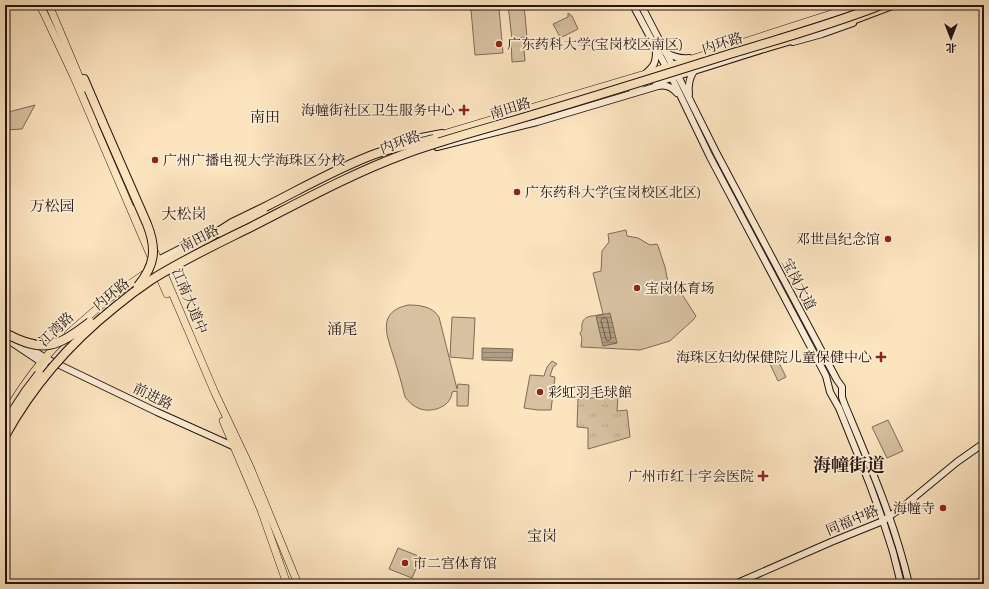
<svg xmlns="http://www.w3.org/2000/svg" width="989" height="589" font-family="Alegreya,'Noto Serif SC',serif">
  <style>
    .grass { fill: url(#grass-tufts); stroke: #7d6b58 }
    .pitch { fill: #d7c1a1; stroke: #7d6b58 }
    .water { fill: url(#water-rules); stroke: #796756 }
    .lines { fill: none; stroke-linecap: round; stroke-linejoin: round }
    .shore { stroke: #6a5a4a; stroke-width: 1 }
    .secondary-casing { stroke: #231510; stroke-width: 8 }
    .primary-casing { stroke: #231510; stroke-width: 8 }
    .trunk-casing { stroke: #231510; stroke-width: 10 }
    .secondary { stroke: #fdedd5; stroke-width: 6 }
    .primary { stroke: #fce4bf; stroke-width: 7 }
    .trunk { stroke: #fce4bf; stroke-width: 8 }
    .trunk-bridge-casing { stroke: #231510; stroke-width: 10; stroke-linecap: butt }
    .trunk-bridge { stroke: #fce4bf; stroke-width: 8 }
    .poi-dot { fill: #8f2418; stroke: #fdedd5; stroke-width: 1.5 }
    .labels { text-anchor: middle; stroke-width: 3.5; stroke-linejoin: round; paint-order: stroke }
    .street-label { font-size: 14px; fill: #231510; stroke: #fdedd5 }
    .poi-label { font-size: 14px; fill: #231510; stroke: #fdedd5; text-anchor: start }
    .neighbourhood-label { font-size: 15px; fill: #231510; stroke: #fdedd5 }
    .district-label { font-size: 18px; font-weight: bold; fill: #231510; stroke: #fdedd5 }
  </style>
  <defs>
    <pattern id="grass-tufts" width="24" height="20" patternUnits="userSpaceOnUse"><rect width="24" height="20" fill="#d7c1a1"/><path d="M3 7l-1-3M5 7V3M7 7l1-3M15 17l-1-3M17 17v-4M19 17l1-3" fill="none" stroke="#b8a58a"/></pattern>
    <pattern id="water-rules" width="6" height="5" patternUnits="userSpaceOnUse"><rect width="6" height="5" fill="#b29e84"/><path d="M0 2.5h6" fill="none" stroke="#90806b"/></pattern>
  </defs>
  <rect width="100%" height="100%" fill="#fce4bf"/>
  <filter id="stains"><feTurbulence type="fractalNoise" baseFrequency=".005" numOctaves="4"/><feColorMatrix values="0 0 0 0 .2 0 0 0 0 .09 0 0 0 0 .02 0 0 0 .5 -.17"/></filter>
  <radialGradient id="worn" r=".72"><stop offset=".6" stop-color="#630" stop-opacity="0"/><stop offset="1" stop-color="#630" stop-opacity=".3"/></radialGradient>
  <g class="grass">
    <path d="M 568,13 L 572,16 L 578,29 L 560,38 L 559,35 L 553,24 L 568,17 Z"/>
    <path d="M 618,396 L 617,411 L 627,410 L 630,437 L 588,449 L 588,428 L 577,427 L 578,399 Z"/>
  </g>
  <g class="pitch">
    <path d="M 508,5 L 524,5 L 527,37 L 512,39 Z"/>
    <path d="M 499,8 L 503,53 L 475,55 L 471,10 Z"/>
    <path d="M 523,40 L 525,61 L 512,62 L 511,41 Z"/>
    <path d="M 35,105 L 22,129 L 5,130 L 5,113 Z"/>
    <path d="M 626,230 L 627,236 L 638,238 L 650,245 L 657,244 L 658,246 L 665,267 L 669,287 L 676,285 L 696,316 L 693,320 L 670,341 L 640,350 L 582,347 L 581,347 L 582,338 L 580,333 L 582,330 C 580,314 592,317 603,314 L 593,273 L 601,271 L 602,251 L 609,242 L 608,234 Z"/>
    <path d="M 408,305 C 419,305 432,306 439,317 L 457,389 L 458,384 L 469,385 L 468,406 L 457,406 L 457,391 L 452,392 C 452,395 451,397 450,399 C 445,409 428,413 418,408 C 413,406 409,402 405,397 C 402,384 398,371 394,358 C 387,336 376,312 408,305 Z"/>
    <path d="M 452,317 L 475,318 L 473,359 L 450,357 Z"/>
    <path d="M 784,355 L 786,360 L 779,363 L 786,377 L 778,381 L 769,362 Z"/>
    <path d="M 552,361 L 557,364 L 553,367 L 550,376 L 555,377 L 551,410 L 538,410 L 524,408 L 530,375 L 544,376 L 547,367 Z"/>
    <path d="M 888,420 L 903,451 L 887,458 L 872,427 Z"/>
    <path d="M 398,548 L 421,557 L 412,578 L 389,569 Z"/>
  </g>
  <g class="water">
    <path d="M 610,313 L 617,343 L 603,346 L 596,316 Z"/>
    <path d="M 482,348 L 513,349 L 512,361 L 482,360 Z"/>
  </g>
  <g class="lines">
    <path class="shore" d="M 603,318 L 606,318 L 607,319 L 611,338 L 610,340 L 607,341 L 606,339 L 601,321 Z"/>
    <defs>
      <g id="secondary">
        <path d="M 633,5 L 672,78 L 710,157 L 826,376 L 830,392 L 839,408 L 870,485 L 883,521 L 893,552 L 901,584"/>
        <path d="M 641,5 L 678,76 L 717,154 L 837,380 L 842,387 L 842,397 L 844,403 C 869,463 894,520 909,584"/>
        <path d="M 793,42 L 822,34 L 853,23"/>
        <path d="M 665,52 C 673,57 680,59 689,58"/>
        <path d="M 645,74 C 654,66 656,63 656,51"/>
        <path d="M 656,83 L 767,48"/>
        <path d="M 689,94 C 688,85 689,78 694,71"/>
        <path d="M 395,144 L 421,137 L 442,133"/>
        <path d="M 437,147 L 537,122 L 658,86 C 666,84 672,87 677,93"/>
        <path d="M 158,260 L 207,235"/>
        <path d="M 5,338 L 41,362 L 46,362"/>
        <path d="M 23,343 L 45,358 L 157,412 L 235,447"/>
        <path d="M 36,376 L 44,366 L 46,360 L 45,358"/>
        <path d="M 735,584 L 831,542 L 883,521 L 905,505 L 957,462 L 984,443"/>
      </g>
      <g id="primary">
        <path d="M 40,5 L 74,77 L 152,259"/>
        <path d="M 49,5 L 84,88"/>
        <path d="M 633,90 L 644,82"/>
        <path d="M 428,140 L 450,132 L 645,74 L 834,13 L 858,5"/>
        <path d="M 136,208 L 147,233"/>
        <path d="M 220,233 L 356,166 L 378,157"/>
        <path d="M 153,248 L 215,393 L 250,467 L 298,584"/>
        <path d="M 157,271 L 167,294"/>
        <path d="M 68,334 L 108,299 L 143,275 L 211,237"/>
        <path d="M 5,415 C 21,388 38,363 60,342"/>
        <path d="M 223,421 L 261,510 L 287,584"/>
      </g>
      <g id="trunk">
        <path d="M 847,22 L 892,5"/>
        <path d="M 764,48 L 798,38"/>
        <path d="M 84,79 L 102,121"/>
        <path d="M 207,239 L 232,223 L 265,207"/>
      </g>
    </defs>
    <use href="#secondary" class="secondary-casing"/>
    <use href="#primary" class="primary-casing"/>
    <use href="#trunk" class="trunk-casing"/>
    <use href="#secondary" class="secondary"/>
    <use href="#primary" class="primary"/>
    <use href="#trunk" class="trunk"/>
    <defs>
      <g id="trunk-bridge">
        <path d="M 102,121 L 147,224 C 157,249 155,265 138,286"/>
        <path d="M 265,207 C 301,189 337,168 375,154 C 394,147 414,144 434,139"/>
        <path d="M 5,333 C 44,354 57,347 90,322"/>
        <path d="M 5,423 L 26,391 L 39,374"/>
        <path d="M 5,436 C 33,385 70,343 115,307 C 127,297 139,288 151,280 C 184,259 219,243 253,226 C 302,201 351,174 402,155 C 442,140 482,130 522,118 C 593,97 663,75 733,53 C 783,38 833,24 881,5"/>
      </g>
    </defs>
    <use href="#trunk-bridge" class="trunk-bridge-casing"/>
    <use href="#trunk-bridge" class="trunk-bridge"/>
  </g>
  <g class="poi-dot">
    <circle cx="499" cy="44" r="4"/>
    <path d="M462 104h4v4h4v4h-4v4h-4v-4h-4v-4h4z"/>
    <circle cx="155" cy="160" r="4"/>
    <circle cx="517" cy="192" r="4"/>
    <circle cx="888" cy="239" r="4"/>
    <circle cx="637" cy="288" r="4"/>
    <path d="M879 351h4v4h4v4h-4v4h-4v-4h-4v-4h4z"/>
    <circle cx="540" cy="392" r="4"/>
    <path d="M761 470h4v4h4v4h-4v4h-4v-4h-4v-4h4z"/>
    <circle cx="943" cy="508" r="4"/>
    <circle cx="405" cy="563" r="4"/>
  </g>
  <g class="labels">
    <g class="street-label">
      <text transform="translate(722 43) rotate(-17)" y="5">内环路</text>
      <text transform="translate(510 108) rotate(-17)" y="5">南田路</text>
      <text transform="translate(400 142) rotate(-20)" y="5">内环路</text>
      <text transform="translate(199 238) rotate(-27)" y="5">南田路</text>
      <text transform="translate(799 284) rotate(62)" y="5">宝岗大道</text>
      <text transform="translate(111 294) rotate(-39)" y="5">内环路</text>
      <text transform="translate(190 301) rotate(67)" y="5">江南大道中</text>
      <text transform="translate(56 329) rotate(-44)" y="5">江湾路</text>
      <text transform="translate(153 396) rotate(26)" y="5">前进路</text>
      <text transform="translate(852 520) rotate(-23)" y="5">同福中路</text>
    </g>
    <g class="poi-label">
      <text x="507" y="49">广东药科大学(宝岗校区南区)</text>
      <text x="455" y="115" text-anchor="end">海幢街社区卫生服务中心</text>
      <text x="163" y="165">广州广播电视大学海珠区分校</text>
      <text x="525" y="197">广东药科大学(宝岗校区北区)</text>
      <text x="880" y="244" text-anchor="end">邓世昌纪念馆</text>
      <text x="645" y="293">宝岗体育场</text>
      <text x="872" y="362" text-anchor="end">海珠区妇幼保健院儿童保健中心</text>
      <text x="548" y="397">彩虹羽毛球館</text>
      <text x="754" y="481" text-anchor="end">广州市红十字会医院</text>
      <text x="935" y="513" text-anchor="end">海幢寺</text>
      <text x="413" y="568">市二宫体育馆</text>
    </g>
    <g class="neighbourhood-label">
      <text x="265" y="122">南田</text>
      <text x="52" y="211">万松园</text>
      <text x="184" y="219">大松岗</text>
      <text x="342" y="334">涌尾</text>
      <text x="542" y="541">宝岗</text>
    </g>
    <g class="district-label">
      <text x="849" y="471">海幢街道</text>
    </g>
  </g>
  <rect width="989" height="589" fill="none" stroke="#fce4bf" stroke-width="20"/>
  <rect x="6" y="6" width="977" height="577" fill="none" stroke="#231510" stroke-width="2"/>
  <rect x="10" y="10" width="969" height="569" fill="none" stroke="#231510"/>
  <g transform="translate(951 38) rotate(180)" stroke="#fdedd5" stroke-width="3" paint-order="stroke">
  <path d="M0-3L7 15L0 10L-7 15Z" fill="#231510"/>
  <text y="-6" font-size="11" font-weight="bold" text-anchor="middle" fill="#231510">北</text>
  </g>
  <rect width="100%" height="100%" filter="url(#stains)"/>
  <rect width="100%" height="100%" fill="url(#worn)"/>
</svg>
